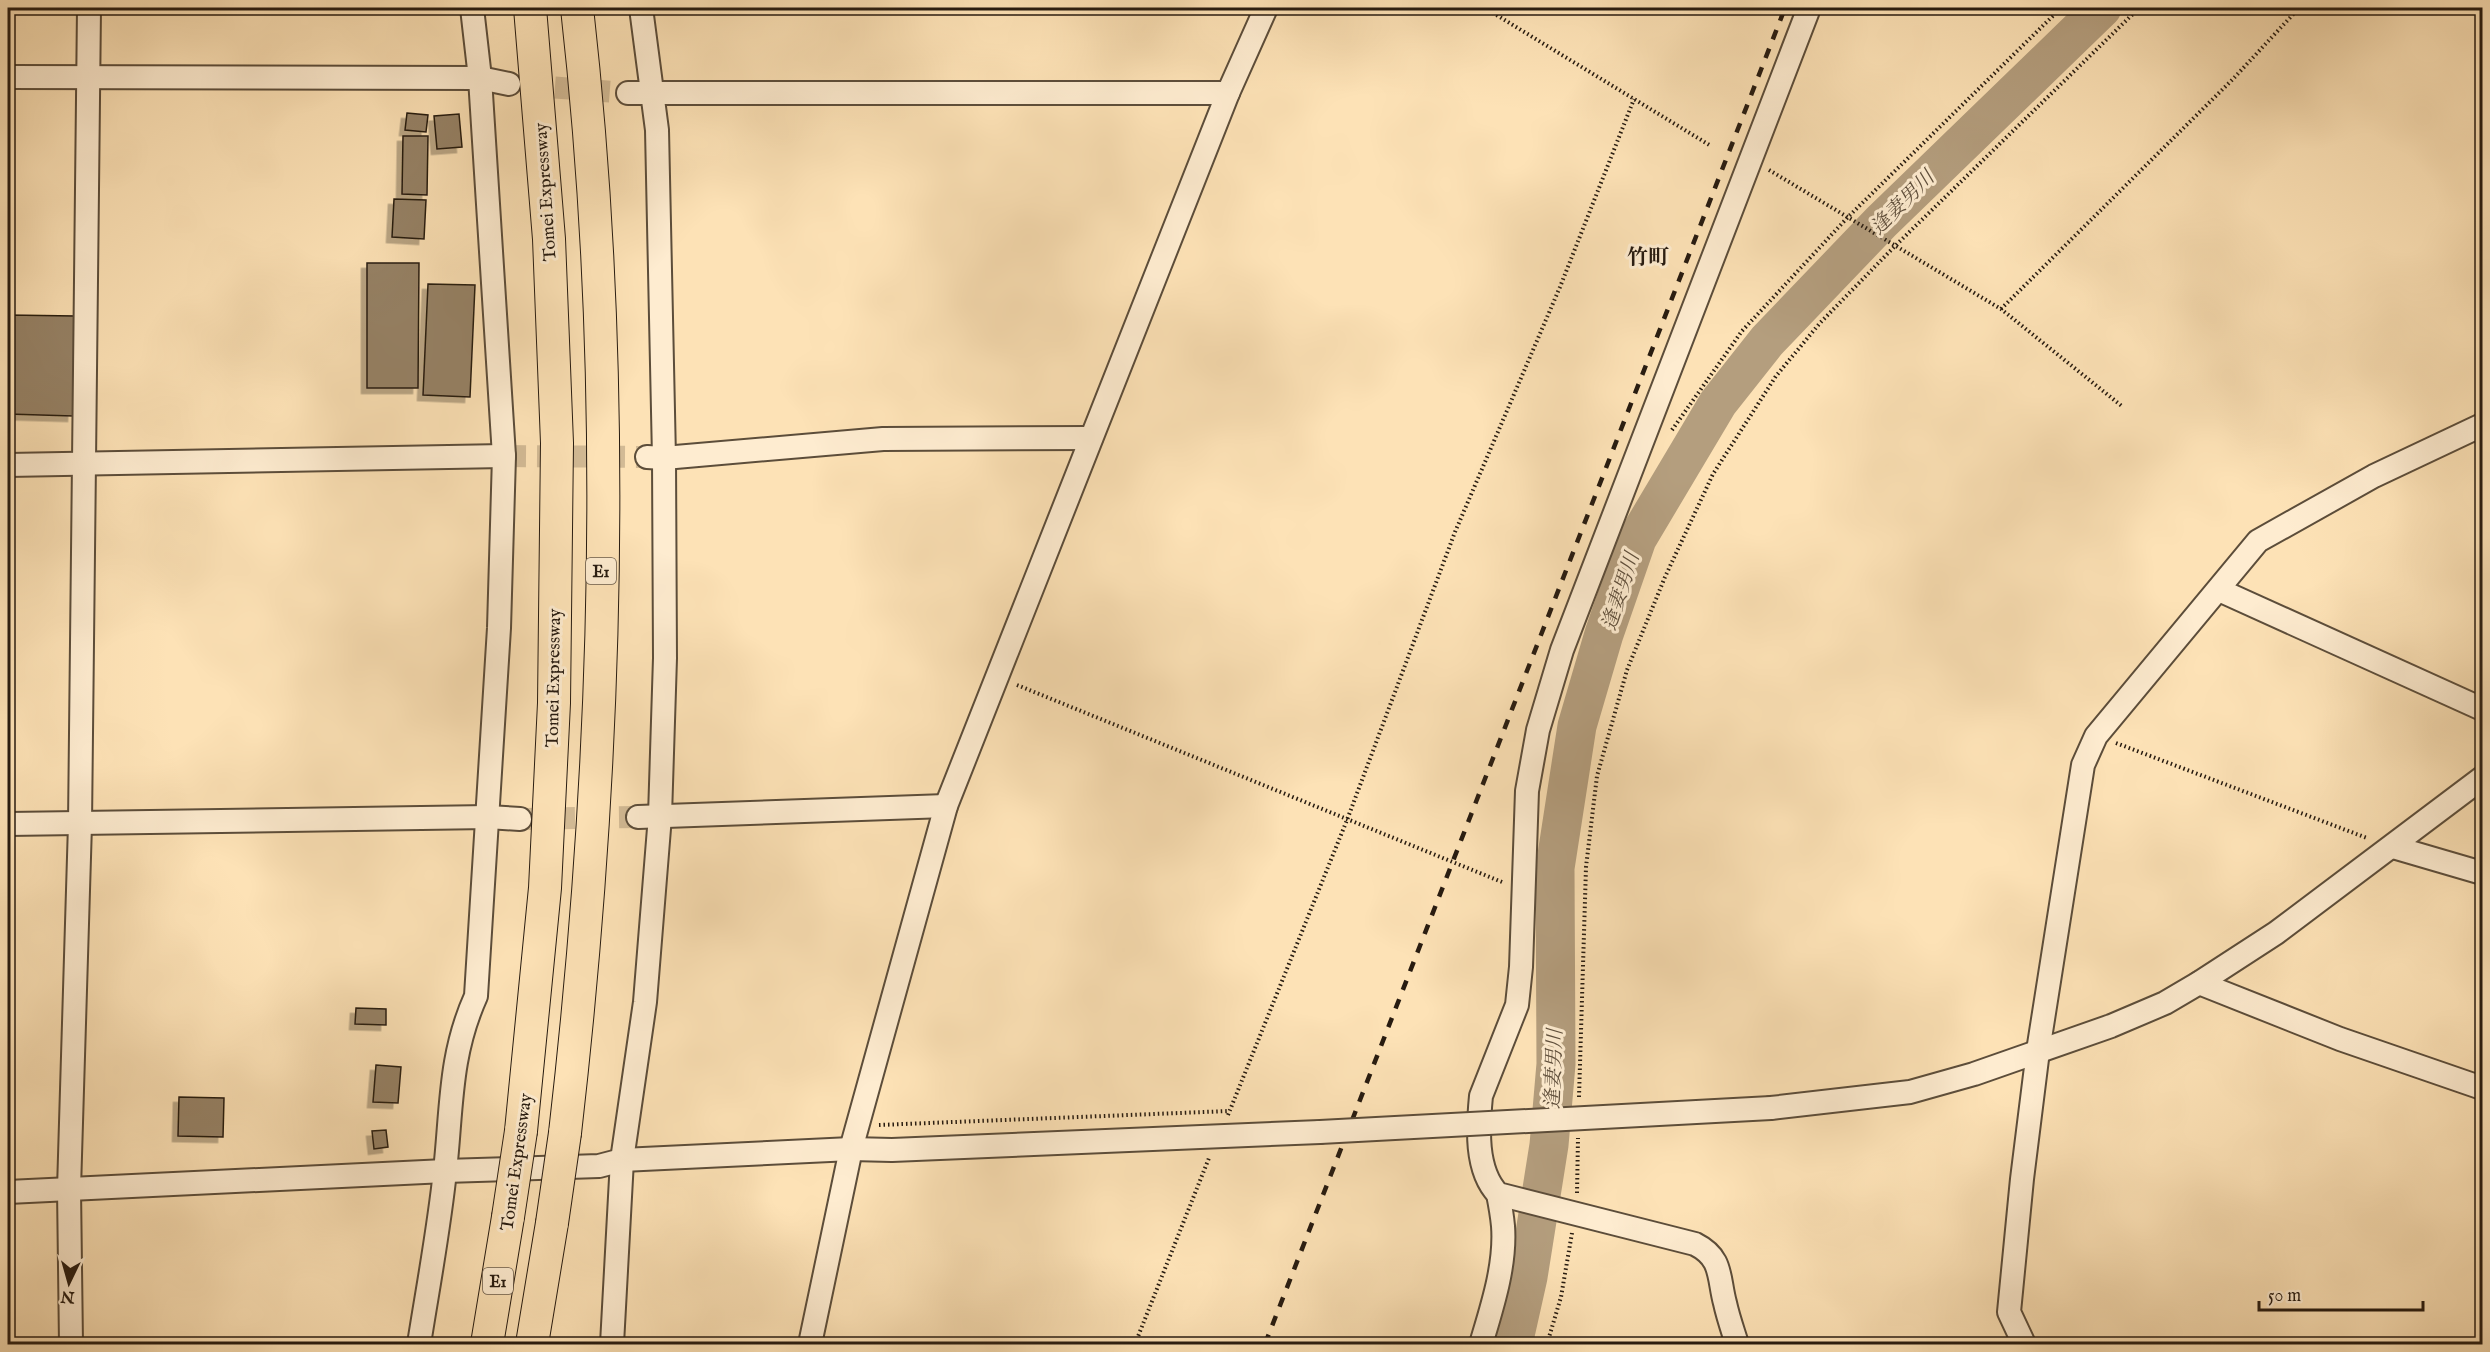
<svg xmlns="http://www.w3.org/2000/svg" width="2490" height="1352" font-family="'IM FELL English','Noto Serif JP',serif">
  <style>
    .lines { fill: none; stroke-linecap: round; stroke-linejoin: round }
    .river { stroke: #b49e7e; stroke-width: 39 }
    .building { fill: #968266; stroke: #271b10; stroke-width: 1.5; filter: url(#shadow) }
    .minor-tunnel { stroke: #d2ba95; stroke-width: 22; stroke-dasharray: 22 11; stroke-linecap: butt }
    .minor-casing { stroke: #5c4d3a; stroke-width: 26 }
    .highway-casing { stroke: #271b10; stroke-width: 34 }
    .path { stroke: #271b10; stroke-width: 4; stroke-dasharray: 1.5 3; stroke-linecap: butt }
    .minor { stroke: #feecd0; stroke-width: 22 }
    .highway { stroke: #fde2b6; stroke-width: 32 }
    .rail { stroke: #271b10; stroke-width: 4.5; stroke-dasharray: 10 10; stroke-linecap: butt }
    .minor-bridge-casing { stroke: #5c4d3a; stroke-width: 26; stroke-linecap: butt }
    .highway-bridge-casing { stroke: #271b10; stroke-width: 34; stroke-linecap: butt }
    .minor-bridge { stroke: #feecd0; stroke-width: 22 }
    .highway-bridge { stroke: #fde2b6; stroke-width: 32 }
    .labels { text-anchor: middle; stroke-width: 6; stroke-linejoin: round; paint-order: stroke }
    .shield { fill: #feecd0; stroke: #685a4a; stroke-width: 1.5 }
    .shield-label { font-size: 16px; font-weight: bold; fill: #271b10 }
    .street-label { font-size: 18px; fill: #271b10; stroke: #feecd0 }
    .water-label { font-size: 20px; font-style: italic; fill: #5f4f3c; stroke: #feecd0 }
    .quarter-label { font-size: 21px; font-weight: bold; fill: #271b10; stroke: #feecd0 }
  </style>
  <defs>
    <filter id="shadow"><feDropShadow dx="-5.5" dy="5.5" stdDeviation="0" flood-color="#0004"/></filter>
  </defs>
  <rect width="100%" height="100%" fill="#fde2b6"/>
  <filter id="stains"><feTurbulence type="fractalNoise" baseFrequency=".00333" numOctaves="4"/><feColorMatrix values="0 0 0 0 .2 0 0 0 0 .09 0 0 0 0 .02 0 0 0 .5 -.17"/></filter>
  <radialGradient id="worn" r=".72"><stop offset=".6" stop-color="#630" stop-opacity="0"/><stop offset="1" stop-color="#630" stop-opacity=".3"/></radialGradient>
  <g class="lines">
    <path class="river" d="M 1513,1344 L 1528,1277 L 1549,1145 L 1556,1064 L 1555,868 L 1577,726 L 1604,634 L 1637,539 L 1718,403 L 1767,341 L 1881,222 L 2102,8"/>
  </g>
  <g class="building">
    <path d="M 407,113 L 428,115 L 426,132 L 405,130 Z"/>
    <path d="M 459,114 L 462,147 L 437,149 L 434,116 Z"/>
    <path d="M 403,136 L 428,136 L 427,195 L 402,194 Z"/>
    <path d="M 394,199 L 426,200 L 424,239 L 392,237 Z"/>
    <path d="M 367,263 L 419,263 L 418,388 L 367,388 Z"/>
    <path d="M 428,284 L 475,285 L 470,397 L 423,395 Z"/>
    <path d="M 8,315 L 75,316 L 73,416 L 8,414 Z"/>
    <path d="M 356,1008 L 386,1009 L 386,1025 L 355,1024 Z"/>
    <path d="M 376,1065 L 401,1067 L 398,1103 L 373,1102 Z"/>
    <path d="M 179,1097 L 224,1098 L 223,1137 L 178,1136 Z"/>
    <path d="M 386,1130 L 388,1147 L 374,1149 L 372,1131 Z"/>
  </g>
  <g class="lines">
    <g class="minor-tunnel">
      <path d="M 522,85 L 628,93"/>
      <path d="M 504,456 L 647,457"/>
      <path d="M 520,819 L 638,817"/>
    </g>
    <defs>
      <g id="minor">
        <path d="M 8,77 L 480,78 L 509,84"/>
        <path d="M 628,93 L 1228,93"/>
        <path d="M 647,457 L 664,458 L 883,439 L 1091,438"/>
        <path d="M 8,465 L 504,456"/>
        <path d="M 2219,590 L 2482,709"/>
        <path d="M 638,817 L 946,806"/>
        <path d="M 8,824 L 488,817 L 520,819"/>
        <path d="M 2393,847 L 2482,873"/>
        <path d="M 2199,983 L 2340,1039 L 2482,1088"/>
        <path d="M 1771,1108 L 1910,1092 L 1974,1074 L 2111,1026 L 2165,1003 L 2199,983 L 2276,933 L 2482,778"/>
        <path d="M 8,1192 L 445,1171 L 599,1166 L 622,1160 L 851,1149 L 892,1150 L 1320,1132"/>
        <path d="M 71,1344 L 69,1189 L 80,824 L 89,8"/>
        <path d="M 419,1344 C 428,1287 439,1229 445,1171 C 452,1108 449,1056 476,996 L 499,628 L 504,456 L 480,78 L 472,8"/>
        <path d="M 612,1344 L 622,1160 L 645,1002 L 660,816 L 665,658 L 664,458 L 657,130 L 641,8"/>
        <path d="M 810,1344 L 851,1149 L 946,806 L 1228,93 L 1266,8"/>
        <path d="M 1481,1344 C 1492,1307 1506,1265 1503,1226 C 1502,1215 1500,1204 1498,1194"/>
        <path d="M 1737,1344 C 1733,1331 1728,1317 1725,1303 C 1718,1277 1723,1258 1695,1244 L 1498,1194 C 1475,1170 1478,1127 1481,1096 L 1517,1005 L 1521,967 L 1527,791 L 1538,730 L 1562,650 L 1809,8"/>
        <path d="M 2024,1344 L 2009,1312 L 2022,1179 L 2038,1051 L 2083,765 L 2096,736 L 2258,541 L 2374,476 L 2482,425"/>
      </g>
      <g id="highway">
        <path d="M 521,1131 L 545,888 L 554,703 L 557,443 L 549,239 L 530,8"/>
        <path d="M 565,1133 C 608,760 619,381 577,8"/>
        <path d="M 487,1344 L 508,1217"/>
        <path d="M 532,1344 L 552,1223"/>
      </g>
    </defs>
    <use href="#minor" class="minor-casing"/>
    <use href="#highway" class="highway-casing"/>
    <g class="path">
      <path d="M 1485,8 L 1711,146"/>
      <path d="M 1769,170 L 2001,309 L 2123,407"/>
      <path d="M 2001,309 L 2233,79 L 2299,8"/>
      <path d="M 1672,430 L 1742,331 L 1848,217 L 2061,8"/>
      <path d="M 1017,685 L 1502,882"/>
      <path d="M 2116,743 L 2367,838"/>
      <path d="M 1579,1097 L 1586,867 L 1597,776 L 1627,670 L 1665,577 L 1713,474 L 1776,376 L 1820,323 L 1895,246 L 2139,8"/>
      <path d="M 1228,1115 L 1347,820 L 1455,532 L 1560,287 L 1634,99"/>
      <path d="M 879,1125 L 1229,1111"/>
      <path d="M 1577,1193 L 1578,1138"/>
      <path d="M 1135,1344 L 1209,1158"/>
      <path d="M 1547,1344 L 1561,1297 L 1572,1233"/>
    </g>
    <use href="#minor" class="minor"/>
    <use href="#highway" class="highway"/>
    <path class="rail" d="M 1265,1344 L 1785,8"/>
    <defs>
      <path id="minor-bridge" d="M 1320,1132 L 1771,1108"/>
      <g id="highway-bridge">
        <path d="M 508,1217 L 521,1131"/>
        <path d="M 552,1223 L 565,1133"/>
      </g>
    </defs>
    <use href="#minor-bridge" class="minor-bridge-casing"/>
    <use href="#highway-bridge" class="highway-bridge-casing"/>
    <use href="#minor-bridge" class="minor-bridge"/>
    <use href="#highway-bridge" class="highway-bridge"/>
  </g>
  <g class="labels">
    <g class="shield">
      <rect x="586" y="558" width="30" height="26" rx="4.5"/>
      <rect x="483" y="1268" width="30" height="26" rx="4.5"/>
    </g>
    <g class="shield-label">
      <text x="601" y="577">E1</text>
      <text x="498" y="1287">E1</text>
    </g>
    <g class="street-label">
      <text transform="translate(545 192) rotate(-94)" y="6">Tomei Expressway</text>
      <text transform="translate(553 678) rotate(-89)" y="6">Tomei Expressway</text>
      <text transform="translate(516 1162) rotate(-82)" y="6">Tomei Expressway</text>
    </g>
    <g class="water-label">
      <text transform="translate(1902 202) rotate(-45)" y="7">逢妻男川</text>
      <text transform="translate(1620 591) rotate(-72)" y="7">逢妻男川</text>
      <text transform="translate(1553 1069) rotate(-88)" y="7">逢妻男川</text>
    </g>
    <g class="quarter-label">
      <text x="1648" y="264">竹町</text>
    </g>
  </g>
  <rect width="2490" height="1352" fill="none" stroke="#fde2b6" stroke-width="30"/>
  <rect x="9" y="9" width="2472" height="1334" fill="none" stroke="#271b10" stroke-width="3"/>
  <rect x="15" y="15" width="2460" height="1322" fill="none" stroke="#271b10" stroke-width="1.5"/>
  <g transform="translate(69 1283) rotate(185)" stroke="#feecd0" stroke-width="4.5" paint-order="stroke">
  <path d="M0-4.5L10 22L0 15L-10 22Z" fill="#271b10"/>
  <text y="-9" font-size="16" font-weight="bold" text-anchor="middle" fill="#271b10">N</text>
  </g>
  <path d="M2259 1301v9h164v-9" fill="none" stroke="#271b10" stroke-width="3"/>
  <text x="2268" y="1301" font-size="18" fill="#271b10" stroke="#feecd0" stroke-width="4.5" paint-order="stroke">50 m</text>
  <rect width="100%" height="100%" filter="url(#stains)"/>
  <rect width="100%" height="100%" fill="url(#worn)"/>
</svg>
